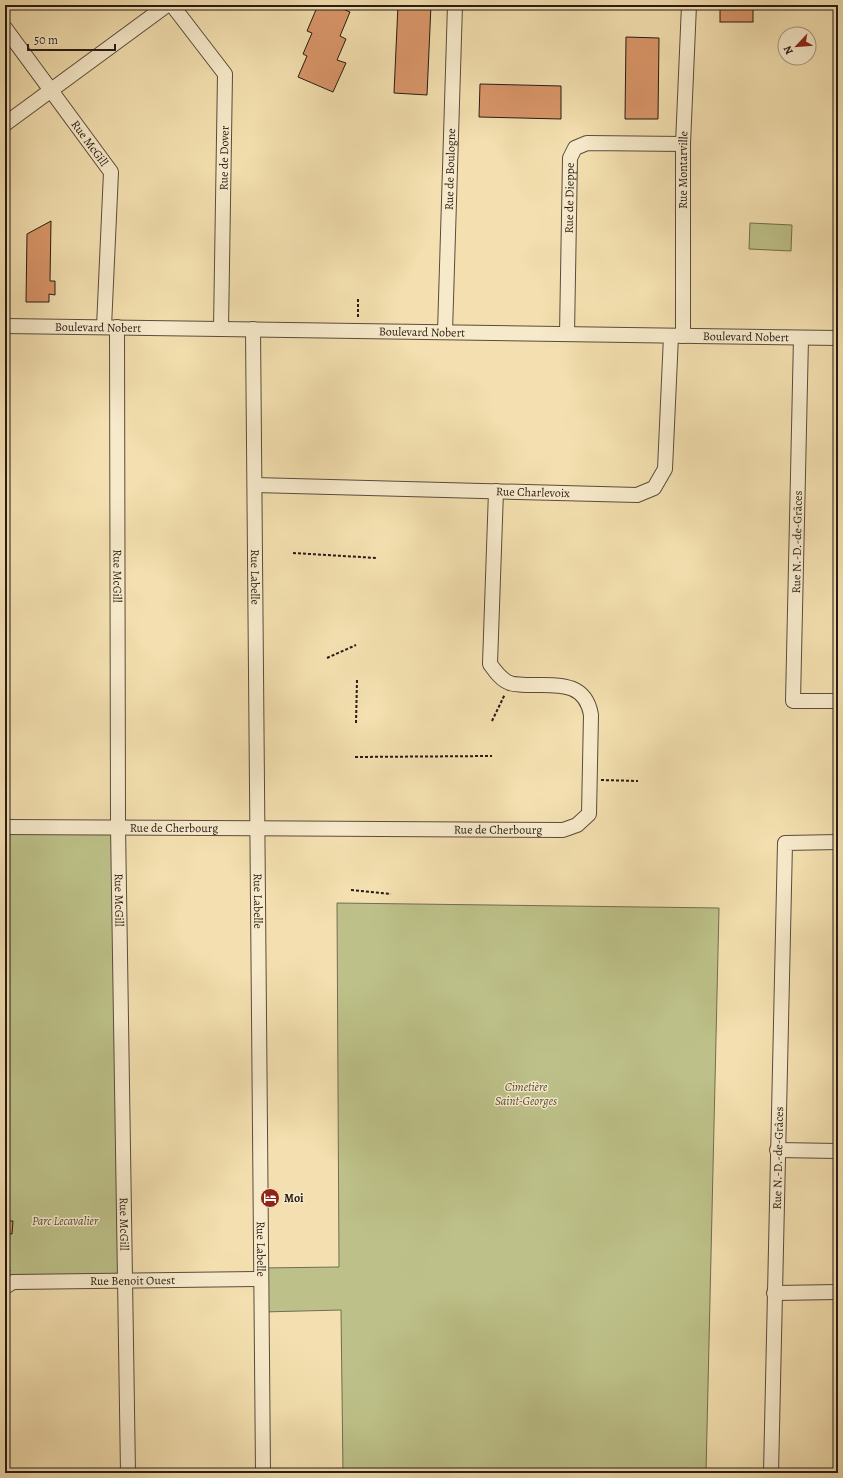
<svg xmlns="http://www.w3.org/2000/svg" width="843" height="1478" font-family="Alegreya,serif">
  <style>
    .green { fill: #bdc189; stroke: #726e4f }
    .building { fill: #d99669; stroke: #271b15 }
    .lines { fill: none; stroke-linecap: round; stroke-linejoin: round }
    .minor-casing { stroke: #5a4c3c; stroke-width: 16 }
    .path { stroke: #271b15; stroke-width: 2; stroke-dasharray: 3 2; stroke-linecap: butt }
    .minor { stroke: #f7eacb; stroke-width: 14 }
    .labels { text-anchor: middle; stroke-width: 3; stroke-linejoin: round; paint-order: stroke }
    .street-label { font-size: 12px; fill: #271b15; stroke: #f7eacb }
    .park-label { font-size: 12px; font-style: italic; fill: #544d38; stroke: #f7eacb }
    .poi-label { font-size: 12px; font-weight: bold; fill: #271b15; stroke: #f7eacb; text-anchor: start }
  </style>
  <rect width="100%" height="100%" fill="#f3dfaf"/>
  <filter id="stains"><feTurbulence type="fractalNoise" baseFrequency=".005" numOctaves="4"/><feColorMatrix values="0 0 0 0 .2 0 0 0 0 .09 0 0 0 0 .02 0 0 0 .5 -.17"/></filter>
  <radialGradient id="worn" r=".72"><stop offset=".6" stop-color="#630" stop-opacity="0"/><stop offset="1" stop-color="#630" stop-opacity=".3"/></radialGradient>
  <g class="green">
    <path d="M 750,223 L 792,225 L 791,251 L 749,249 Z"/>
    <path d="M 118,826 L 126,1280 L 5,1287 L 5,827 Z"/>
    <path d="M 337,903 L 719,908 L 706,1473 L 343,1473 L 341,1310 L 262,1312 L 261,1268 L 339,1267 Z"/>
  </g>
  <g class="building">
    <path d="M 318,5 L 334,5 L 350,12 L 340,36 L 346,39 L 337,60 L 346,63 L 333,92 L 298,77 L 307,56 L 303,54 L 312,33 L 307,31 Z"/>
    <path d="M 398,5 L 431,5 L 427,95 L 394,93 Z"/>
    <rect x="720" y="5" width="33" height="17"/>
    <path d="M 626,37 L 659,38 L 658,119 L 625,119 Z"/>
    <path d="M 480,84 L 561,86 L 561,119 L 479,117 Z"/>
    <path d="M 51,221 L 50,281 L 55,281 L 55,295 L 49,294 L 49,302 L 26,302 L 27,234 Z"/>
    <path d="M 6,1221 L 13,1221 L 12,1234 L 5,1233 Z"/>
  </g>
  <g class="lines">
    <defs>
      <g id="minor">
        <path d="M 172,5 L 225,74 L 221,329"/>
        <path id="s1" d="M 5,28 L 111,172 L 104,327"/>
        <path d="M 5,124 L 167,5"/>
        <path id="s2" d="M 5,326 L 838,338"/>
        <path id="s3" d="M 117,327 L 118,826 L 128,1473"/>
        <path id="s4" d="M 253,329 L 263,1473"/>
        <path id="s5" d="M 445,332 L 455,5"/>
        <path id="s6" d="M 567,334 L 570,158 L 575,148 L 587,143 L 683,144"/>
        <path id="s7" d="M 683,336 L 683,144 L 689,5"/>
        <path d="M 801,338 L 793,701 L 838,701"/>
        <path id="s8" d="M 255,485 L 637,495 L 654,488 L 665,469 L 671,336"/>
        <path id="s9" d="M 5,827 L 563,830 L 577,825 L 589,814 L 591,715 C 585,679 553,686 525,685 C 521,684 514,685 510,683 C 501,680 495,671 490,664 L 496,491"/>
        <path d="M 777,1150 L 838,1151"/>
        <path id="s10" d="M 5,1287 L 13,1282 L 261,1279"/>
        <path d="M 774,1293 L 838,1292"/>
        <path id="s11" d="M 771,1473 L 785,843 L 838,842"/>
      </g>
    </defs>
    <use href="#minor" class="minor-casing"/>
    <g class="path">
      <path d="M 358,299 L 358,318"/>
      <path d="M 293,553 L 377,558"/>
      <path d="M 327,658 L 356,645"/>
      <path d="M 492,721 L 505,694"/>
      <path d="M 356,723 L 357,680"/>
      <path d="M 355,757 L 492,756"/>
      <path d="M 601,780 L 638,781"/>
      <path d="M 351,890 L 391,894"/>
      <path d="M 5,1251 L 10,1271"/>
    </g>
    <use href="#minor" class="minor"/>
  </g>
  <defs>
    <symbol id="hotel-disc" viewBox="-11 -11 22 22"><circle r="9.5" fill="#8f2418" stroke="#f7eacb"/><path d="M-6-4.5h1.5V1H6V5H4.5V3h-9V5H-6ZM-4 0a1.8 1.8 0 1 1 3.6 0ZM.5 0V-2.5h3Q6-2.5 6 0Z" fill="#fff"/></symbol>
  </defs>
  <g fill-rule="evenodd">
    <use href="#hotel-disc" x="259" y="1187" width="22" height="22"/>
  </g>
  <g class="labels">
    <g class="street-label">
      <text dy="4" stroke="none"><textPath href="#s1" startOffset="143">Rue McGill</textPath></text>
      <text transform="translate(224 158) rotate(-89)" y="4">Rue de Dover</text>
      <text dy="4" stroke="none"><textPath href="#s5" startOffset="163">Rue de Boulogne</textPath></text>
      <text dy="4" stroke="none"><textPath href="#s7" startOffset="166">Rue Montarville</textPath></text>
      <text dy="4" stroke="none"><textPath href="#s6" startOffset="136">Rue de Dieppe</textPath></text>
      <text dy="4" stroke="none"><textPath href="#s2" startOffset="93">Boulevard Nobert</textPath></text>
      <text dy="4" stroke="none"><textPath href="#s2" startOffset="417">Boulevard Nobert</textPath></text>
      <text dy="4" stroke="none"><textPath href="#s2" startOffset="741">Boulevard Nobert</textPath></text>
      <text dy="4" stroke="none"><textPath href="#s8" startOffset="278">Rue Charlevoix</textPath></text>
      <text transform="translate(797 542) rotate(-89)" y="4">Rue N.-D.-de-Grâces</text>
      <text dy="4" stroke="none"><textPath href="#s3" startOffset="249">Rue McGill</textPath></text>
      <text dy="4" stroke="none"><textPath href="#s4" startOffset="248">Rue Labelle</textPath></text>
      <text dy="4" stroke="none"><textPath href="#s9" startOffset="169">Rue de Cherbourg</textPath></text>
      <text dy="4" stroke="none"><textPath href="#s9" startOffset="493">Rue de Cherbourg</textPath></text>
      <text dy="4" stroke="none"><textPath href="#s3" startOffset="573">Rue McGill</textPath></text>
      <text dy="4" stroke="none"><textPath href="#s4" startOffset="572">Rue Labelle</textPath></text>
      <text dy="4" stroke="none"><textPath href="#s11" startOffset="315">Rue N.-D.-de-Grâces</textPath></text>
      <text dy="4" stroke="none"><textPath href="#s3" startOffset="897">Rue McGill</textPath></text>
      <text dy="4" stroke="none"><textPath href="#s4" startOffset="920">Rue Labelle</textPath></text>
      <text dy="4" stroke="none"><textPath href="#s10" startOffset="129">Rue Benoit Ouest</textPath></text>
    </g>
    <g class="park-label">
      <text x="526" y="1091">Cimetière<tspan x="526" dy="14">Saint-Georges</tspan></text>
      <text x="65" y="1225">Parc Lecavalier</text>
    </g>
    <g class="poi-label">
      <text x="284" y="1202">Moi</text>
    </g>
  </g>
  <rect width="843" height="1478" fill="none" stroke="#f3dfaf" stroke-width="20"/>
  <rect x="6" y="6" width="831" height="1466" fill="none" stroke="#271b15" stroke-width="2"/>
  <rect x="10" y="10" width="823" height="1458" fill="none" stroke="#271b15"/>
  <g transform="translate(797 46) rotate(244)"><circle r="19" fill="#f7eacb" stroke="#a49782"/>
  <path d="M0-3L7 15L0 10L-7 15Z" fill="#8f2418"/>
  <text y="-6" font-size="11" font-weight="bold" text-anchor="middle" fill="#271b15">N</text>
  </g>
  <path d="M28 44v6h87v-6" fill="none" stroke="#271b15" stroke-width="2"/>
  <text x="34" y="44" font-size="12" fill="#271b15" stroke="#f7eacb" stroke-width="3" paint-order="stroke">50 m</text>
  <rect width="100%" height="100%" filter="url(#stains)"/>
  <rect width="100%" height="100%" fill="url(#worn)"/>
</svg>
